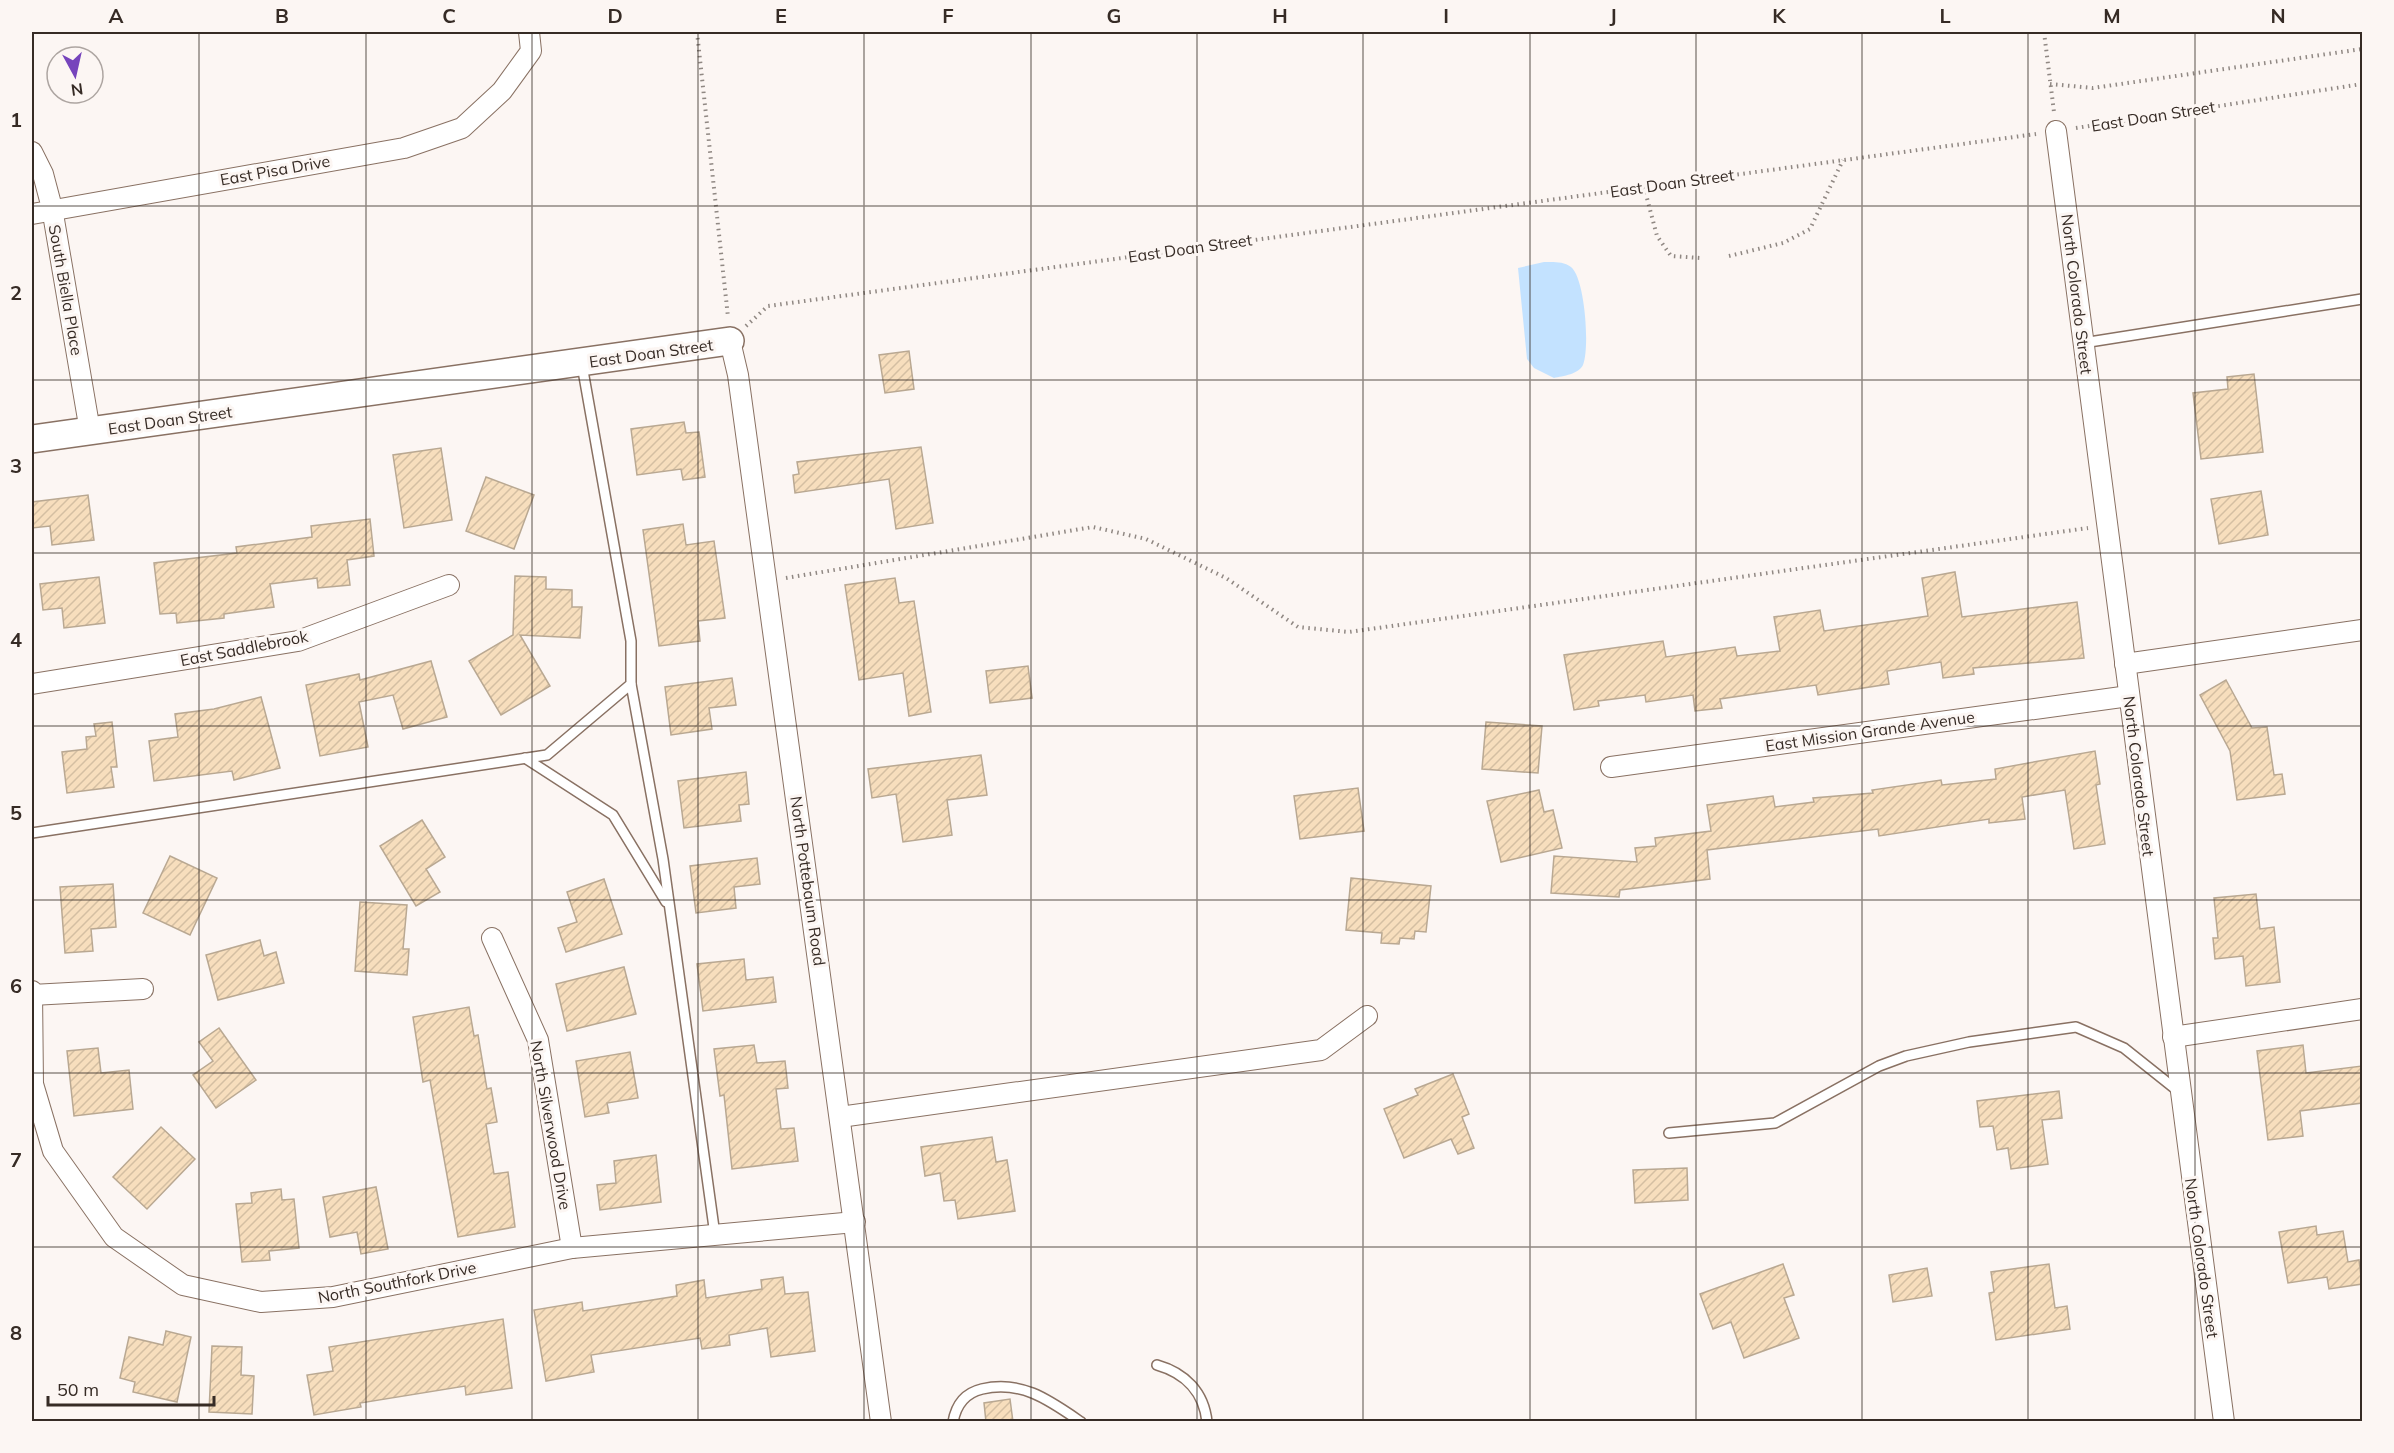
<svg xmlns="http://www.w3.org/2000/svg" width="2394" height="1453" font-family="Mulish,sans-serif">
  <style>
    .water { fill: #c3e2ff }
    .building { fill: url(#building-hatch); stroke: #b9a892; stroke-width: 1.5 }
    .lines { fill: none; stroke-linecap: round; stroke-linejoin: round }
    .lane-casing { stroke: #897163; stroke-width: 12 }
    .street-casing { stroke: #897163; stroke-width: 22 }
    .secondary-casing { stroke: #897163; stroke-width: 30 }
    .path { stroke: #908883; stroke-width: 4; stroke-dasharray: 1.5 4.5; stroke-linecap: butt }
    .lane { stroke: #fff; stroke-width: 9 }
    .street { stroke: #fff; stroke-width: 20 }
    .secondary { stroke: #fff; stroke-width: 27 }
    .grid { fill: none; stroke: #362b25; stroke-width: 1.5; stroke-opacity: 0.55 }
    .labels { text-anchor: middle; stroke-width: 6; stroke-linejoin: round; paint-order: stroke }
    .street-label { font-size: 16px; fill: #362b25; stroke: #fcf6f3 }
    .neatline { fill: none; stroke: #362b25; stroke-width: 2 }
    .grid-label { font-size: 20px; text-anchor: middle; font-weight: bold; fill: #362b25 }
  </style>
  <defs>
    <pattern id="building-hatch" width="6" height="6" patternUnits="userSpaceOnUse" patternTransform="scale(1.5)"><rect width="6" height="6" fill="#f7debd"/><path d="M-1 1l2-2M0 6l6-6M5 7l2-2" fill="none" stroke="#d4bfa2"/></pattern>
  </defs>
  <rect width="100%" height="100%" fill="#fcf6f3"/>
  <path class="water" d="M 1544,262 C 1553,262 1563,261 1571,267 C 1585,278 1590,348 1583,365 C 1579,374 1563,376 1554,378 L 1534,368 L 1527,359 L 1518,268 Z"/>
  <g class="building">
    <path d="M 909,351 L 914,389 L 885,393 L 879,355 Z"/>
    <path d="M 2254,374 L 2263,452 L 2201,459 L 2193,393 L 2228,389 L 2227,377 Z"/>
    <path d="M 684,422 L 686,433 L 699,432 L 705,477 L 683,480 L 681,469 L 637,475 L 631,429 Z"/>
    <path d="M 921,447 L 933,523 L 896,529 L 889,479 L 795,493 L 793,475 L 799,474 L 797,462 Z"/>
    <path d="M 441,448 L 452,520 L 404,528 L 393,455 Z"/>
    <path d="M 486,477 L 534,495 L 514,549 L 466,531 Z"/>
    <path d="M 2261,491 L 2268,535 L 2219,544 L 2211,499 Z"/>
    <path d="M 88,495 L 94,540 L 52,545 L 50,526 L 32,528 L 32,502 Z"/>
    <path d="M 370,519 L 374,556 L 347,560 L 350,585 L 318,588 L 317,578 L 270,584 L 274,607 L 224,614 L 224,618 L 177,623 L 176,613 L 160,614 L 154,563 L 237,553 L 236,547 L 312,537 L 311,526 Z"/>
    <path d="M 683,524 L 686,545 L 714,541 L 725,618 L 698,621 L 700,641 L 659,646 L 643,530 Z"/>
    <path d="M 1955,572 L 1962,617 L 2077,602 L 2084,658 L 1973,668 L 1974,674 L 1943,678 L 1941,662 L 1887,671 L 1889,684 L 1818,695 L 1816,685 L 1720,699 L 1722,708 L 1695,711 L 1693,695 L 1646,702 L 1645,695 L 1598,701 L 1599,706 L 1574,710 L 1564,655 L 1663,641 L 1666,657 L 1735,647 L 1737,656 L 1780,651 L 1774,617 L 1820,610 L 1824,631 L 1928,616 L 1922,578 Z"/>
    <path d="M 515,576 L 546,577 L 546,589 L 572,590 L 572,607 L 582,607 L 580,638 L 520,635 L 550,686 L 501,715 L 469,661 L 513,635 Z"/>
    <path d="M 99,577 L 105,623 L 64,628 L 62,608 L 43,610 L 40,584 Z"/>
    <path d="M 895,578 L 899,603 L 914,601 L 931,712 L 909,716 L 903,673 L 859,680 L 845,585 Z"/>
    <path d="M 431,661 L 447,717 L 403,729 L 393,695 L 359,702 L 368,747 L 320,756 L 306,685 L 359,674 L 360,680 Z"/>
    <path d="M 1028,666 L 1032,698 L 990,703 L 986,671 Z"/>
    <path d="M 732,678 L 736,705 L 709,708 L 712,729 L 671,735 L 665,687 Z"/>
    <path d="M 2226,680 L 2252,728 L 2267,727 L 2274,775 L 2282,774 L 2285,794 L 2237,800 L 2230,751 L 2200,695 Z"/>
    <path d="M 261,697 L 280,768 L 234,780 L 232,771 L 154,781 L 149,741 L 178,737 L 175,714 L 214,709 Z"/>
    <path d="M 112,722 L 117,767 L 111,767 L 114,787 L 67,793 L 62,752 L 87,749 L 86,737 L 96,736 L 94,724 Z"/>
    <path d="M 1486,722 L 1542,726 L 1538,773 L 1482,769 Z"/>
    <path d="M 2095,751 L 2100,784 L 2096,785 L 2105,844 L 2074,849 L 2065,790 L 2022,797 L 2025,819 L 1989,823 L 1989,819 L 1879,836 L 1878,829 L 1707,850 L 1710,879 L 1620,890 L 1619,897 L 1551,893 L 1554,856 L 1637,862 L 1635,848 L 1656,846 L 1655,838 L 1711,831 L 1707,805 L 1773,796 L 1775,807 L 1814,802 L 1813,798 L 1873,793 L 1872,790 L 1941,780 L 1942,785 L 1996,779 L 1995,769 Z"/>
    <path d="M 981,755 L 987,795 L 947,800 L 952,835 L 903,842 L 896,794 L 872,798 L 868,769 Z"/>
    <path d="M 746,772 L 749,804 L 739,805 L 741,821 L 684,828 L 678,781 Z"/>
    <path d="M 1358,788 L 1364,831 L 1300,839 L 1294,796 Z"/>
    <path d="M 1539,790 L 1544,812 L 1553,810 L 1562,848 L 1501,862 L 1487,801 Z"/>
    <path d="M 422,820 L 445,857 L 426,869 L 440,892 L 416,906 L 380,846 Z"/>
    <path d="M 170,856 L 217,878 L 190,935 L 143,913 Z"/>
    <path d="M 757,858 L 760,884 L 734,887 L 736,908 L 696,913 L 690,866 Z"/>
    <path d="M 1351,878 L 1431,886 L 1426,932 L 1415,931 L 1414,939 L 1400,938 L 1399,944 L 1381,943 L 1382,933 L 1346,930 Z"/>
    <path d="M 604,879 L 622,934 L 566,952 L 558,928 L 577,922 L 567,892 Z"/>
    <path d="M 113,884 L 116,927 L 91,929 L 93,951 L 65,953 L 60,887 Z"/>
    <path d="M 2256,894 L 2260,929 L 2274,927 L 2280,982 L 2246,986 L 2243,956 L 2215,959 L 2213,938 L 2218,938 L 2214,898 Z"/>
    <path d="M 360,902 L 407,905 L 403,949 L 409,949 L 407,975 L 355,971 Z"/>
    <path d="M 260,940 L 264,956 L 276,952 L 284,983 L 218,1000 L 206,955 Z"/>
    <path d="M 744,959 L 746,980 L 773,977 L 776,1002 L 703,1011 L 697,964 Z"/>
    <path d="M 624,967 L 636,1014 L 567,1031 L 556,984 Z"/>
    <path d="M 469,1007 L 474,1036 L 478,1035 L 487,1089 L 491,1088 L 497,1122 L 486,1124 L 494,1174 L 508,1172 L 515,1227 L 458,1237 L 430,1080 L 423,1082 L 413,1017 Z"/>
    <path d="M 219,1028 L 256,1080 L 216,1108 L 193,1075 L 213,1061 L 199,1042 Z"/>
    <path d="M 754,1045 L 757,1063 L 785,1061 L 788,1088 L 776,1089 L 781,1129 L 794,1128 L 798,1161 L 732,1169 L 724,1095 L 720,1096 L 714,1049 Z"/>
    <path d="M 2303,1045 L 2306,1073 L 2362,1066 L 2362,1103 L 2300,1111 L 2303,1136 L 2268,1140 L 2257,1051 Z"/>
    <path d="M 98,1048 L 101,1073 L 129,1070 L 133,1109 L 74,1116 L 67,1051 Z"/>
    <path d="M 630,1052 L 638,1098 L 607,1103 L 609,1113 L 585,1117 L 576,1061 Z"/>
    <path d="M 1453,1074 L 1469,1114 L 1462,1117 L 1474,1148 L 1458,1154 L 1451,1139 L 1404,1158 L 1384,1109 L 1418,1095 L 1415,1089 Z"/>
    <path d="M 2059,1091 L 2062,1118 L 2042,1120 L 2048,1164 L 2011,1169 L 2008,1148 L 1997,1150 L 1993,1126 L 1980,1127 L 1977,1101 Z"/>
    <path d="M 161,1127 L 195,1159 L 147,1209 L 113,1177 Z"/>
    <path d="M 992,1137 L 996,1162 L 1007,1160 L 1015,1211 L 958,1219 L 955,1200 L 944,1201 L 940,1173 L 925,1176 L 921,1147 Z"/>
    <path d="M 656,1155 L 661,1202 L 600,1210 L 597,1185 L 616,1183 L 614,1161 Z"/>
    <path d="M 1687,1168 L 1688,1200 L 1635,1203 L 1633,1170 Z"/>
    <path d="M 376,1187 L 388,1249 L 361,1254 L 357,1232 L 330,1237 L 323,1197 Z"/>
    <path d="M 281,1189 L 282,1200 L 294,1199 L 299,1248 L 269,1251 L 270,1260 L 242,1262 L 236,1204 L 252,1203 L 251,1193 Z"/>
    <path d="M 2316,1226 L 2317,1235 L 2343,1231 L 2348,1262 L 2359,1260 L 2362,1284 L 2329,1289 L 2327,1277 L 2288,1283 L 2279,1232 Z"/>
    <path d="M 1783,1264 L 1794,1295 L 1784,1298 L 1799,1338 L 1744,1358 L 1731,1322 L 1713,1329 L 1700,1294 Z"/>
    <path d="M 2049,1264 L 2055,1308 L 2067,1306 L 2070,1329 L 1996,1340 L 1989,1293 L 1994,1292 L 1991,1272 Z"/>
    <path d="M 1927,1268 L 1932,1296 L 1893,1302 L 1889,1275 Z"/>
    <path d="M 783,1277 L 785,1294 L 808,1292 L 815,1351 L 771,1357 L 767,1328 L 729,1335 L 730,1345 L 702,1349 L 700,1338 L 591,1355 L 594,1372 L 546,1381 L 534,1310 L 582,1302 L 583,1311 L 677,1296 L 676,1285 L 704,1280 L 706,1298 L 762,1289 L 761,1280 Z"/>
    <path d="M 503,1319 L 512,1388 L 466,1395 L 465,1386 L 360,1403 L 361,1407 L 314,1415 L 307,1375 L 333,1371 L 329,1347 Z"/>
    <path d="M 166,1331 L 191,1337 L 177,1402 L 133,1392 L 135,1382 L 120,1378 L 129,1337 L 163,1345 Z"/>
    <path d="M 212,1346 L 242,1347 L 241,1375 L 254,1376 L 252,1414 L 209,1412 Z"/>
    <path d="M 1010,1399 L 1013,1422 L 986,1422 L 984,1403 Z"/>
  </g>
  <g class="lines">
    <defs>
      <g id="lane">
        <path d="M 2083,343 L 2362,299"/>
        <path d="M 631,684 L 663,859 L 715,1235"/>
        <path d="M 525,758 L 613,815 L 666,902"/>
        <path d="M 32,833 L 547,755 L 631,684 L 631,641 L 582,365"/>
        <path d="M 1669,1133 L 1775,1123 L 1879,1066 L 1906,1056 L 1969,1042 L 2076,1027 L 2124,1048 L 2178,1091"/>
        <path d="M 1157,1365 C 1185,1373 1204,1392 1207,1422"/>
        <path d="M 953,1422 C 956,1405 965,1393 982,1389 C 1022,1380 1049,1400 1081,1422"/>
      </g>
      <g id="street">
        <path d="M 2056,131 L 2224,1422"/>
        <path d="M 32,152 L 43,174 L 52,208 L 90,431"/>
        <path d="M 32,214 L 404,148 L 462,128 L 502,91 L 531,51 L 529,32"/>
        <path d="M 730,341 L 738,375 L 881,1422"/>
        <path d="M 2125,664 L 2362,630"/>
        <path d="M 32,684 L 298,641 L 449,585"/>
        <path d="M 1611,767 L 2129,696"/>
        <path d="M 492,938 L 538,1040 L 572,1248"/>
        <path d="M 32,991 L 33,1084 L 53,1151 L 114,1237 L 183,1285 L 261,1302 L 333,1297 L 572,1248 L 855,1222"/>
        <path d="M 32,995 L 143,989"/>
        <path d="M 2173,1037 L 2362,1009"/>
        <path d="M 840,1117 L 1321,1050 L 1367,1016"/>
      </g>
      <path id="secondary" d="M 32,439 L 730,341"/>
    </defs>
    <use href="#lane" class="lane-casing"/>
    <use href="#street" class="street-casing"/>
    <use href="#secondary" class="secondary-casing"/>
    <g class="path">
      <path d="M 697,32 L 728,317"/>
      <path d="M 2044,32 L 2054,112"/>
      <path d="M 2050,84 L 2093,88 L 2362,49"/>
      <path d="M 2076,128 L 2362,84"/>
      <path d="M 1644,187 L 1657,236 L 1671,256 L 1700,258"/>
      <path d="M 1729,256 L 1783,243 L 1810,229 L 1843,160"/>
      <path d="M 746,326 L 768,306 L 2036,134"/>
      <path d="M 786,578 L 1093,527 L 1146,539 L 1226,578 L 1298,627 L 1349,632 L 2088,528"/>
    </g>
    <use href="#lane" class="lane"/>
    <use href="#street" class="street"/>
    <use href="#secondary" class="secondary"/>
  </g>
  <path class="grid" d="M 199,32 L 199,1422M 366,32 L 366,1422M 532,32 L 532,1422M 698,32 L 698,1422M 864,32 L 864,1422M 1031,32 L 1031,1422M 1197,32 L 1197,1422M 1363,32 L 1363,1422M 1530,32 L 1530,1422M 1696,32 L 1696,1422M 1862,32 L 1862,1422M 2028,32 L 2028,1422M 2195,32 L 2195,1422M 32,206 L 2362,206M 32,380 L 2362,380M 32,553 L 2362,553M 32,726 L 2362,726M 32,900 L 2362,900M 32,1073 L 2362,1073M 32,1247 L 2362,1247"/>
  <g class="labels">
    <g class="street-label">
      <text transform="translate(2153 116) rotate(-9)" y="6">East Doan Street</text>
      <text transform="translate(275 170) rotate(-10)" y="6">East Pisa Drive</text>
      <text transform="translate(1672 183) rotate(-8)" y="6">East Doan Street</text>
      <text transform="translate(1190 248) rotate(-8)" y="6">East Doan Street</text>
      <text transform="translate(66 290) rotate(80)" y="6">South Biella Place</text>
      <text transform="translate(2077 294) rotate(83)" y="6">North Colorado Street</text>
      <text transform="translate(651 353) rotate(-8)" y="6">East Doan Street</text>
      <text transform="translate(170 420) rotate(-8)" y="6">East Doan Street</text>
      <text transform="translate(244 648) rotate(-11)" y="6">East Saddlebrook</text>
      <text transform="translate(1870 731) rotate(-8)" y="6">East Mission Grande Avenue</text>
      <text transform="translate(2139 776) rotate(83)" y="6">North Colorado Street</text>
      <text transform="translate(808 881) rotate(82)" y="6">North Pottebaum Road</text>
      <text transform="translate(551 1125) rotate(80)" y="6">North Silverwood Drive</text>
      <text transform="translate(2202 1258) rotate(82)" y="6">North Colorado Street</text>
      <text transform="translate(397 1282) rotate(-11)" y="6">North Southfork Drive</text>
    </g>
  </g>
  <rect width="2394" height="1453" fill="none" stroke="#fcf6f3" stroke-width="66"/>
  <g transform="translate(75 75) rotate(172)"><circle r="28" fill="#fcf6f3" stroke="#ada5a1" stroke-width="1.5"/>
  <path d="M0-4.5L10 22L0 15L-10 22Z" fill="#7644bc"/>
  <text y="-9" font-size="16" font-weight="bold" text-anchor="middle" fill="#362b25">N</text>
  </g>
  <path d="M48 1396v9h166v-9" fill="none" stroke="#362b25" stroke-width="3"/>
  <text x="57" y="1396" font-size="18" fill="#362b25" stroke="#fcf6f3" stroke-width="4.5" paint-order="stroke">50 m</text>
  <rect x="33" y="33" width="2328" height="1387" class="neatline"/>
  <g class="grid-label">
    <text x="116" y="23">A</text>
    <text x="282" y="23">B</text>
    <text x="449" y="23">C</text>
    <text x="615" y="23">D</text>
    <text x="781" y="23">E</text>
    <text x="948" y="23">F</text>
    <text x="1114" y="23">G</text>
    <text x="1280" y="23">H</text>
    <text x="1446" y="23">I</text>
    <text x="1613" y="23">J</text>
    <text x="1779" y="23">K</text>
    <text x="1945" y="23">L</text>
    <text x="2112" y="23">M</text>
    <text x="2278" y="23">N</text>
    <text x="16" y="127">1</text>
    <text x="16" y="300">2</text>
    <text x="16" y="473">3</text>
    <text x="16" y="647">4</text>
    <text x="16" y="820">5</text>
    <text x="16" y="993">6</text>
    <text x="16" y="1167">7</text>
    <text x="16" y="1340">8</text>
  </g>
</svg>
